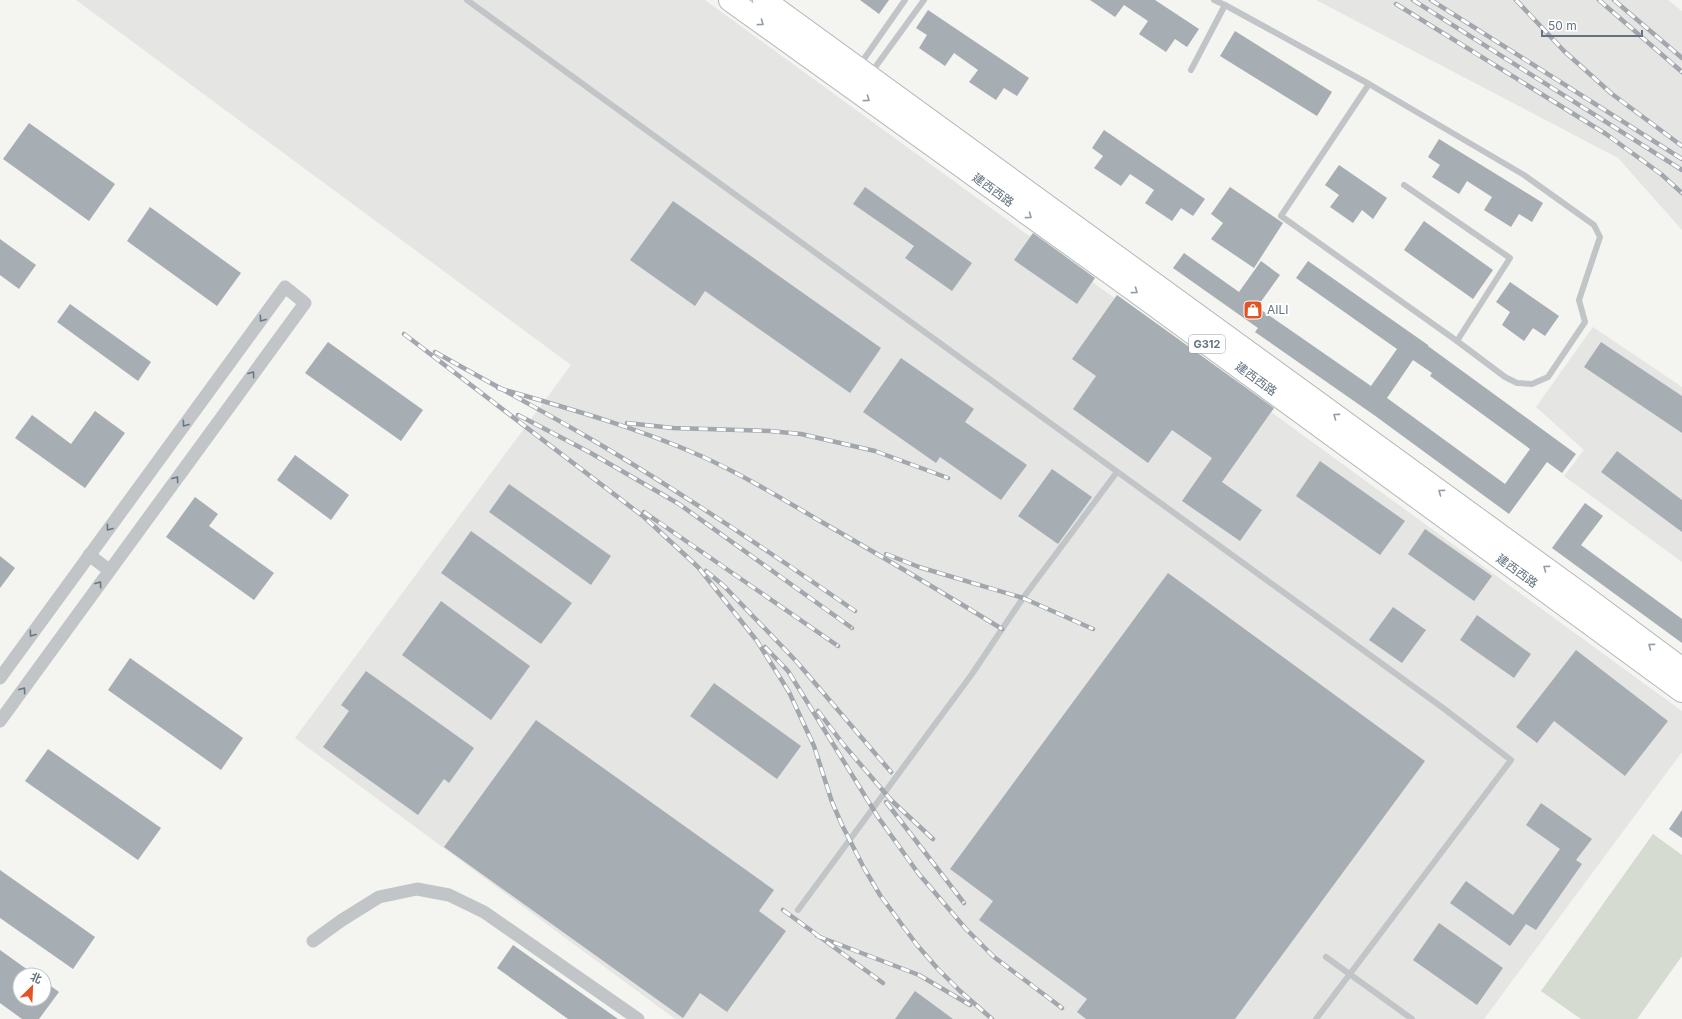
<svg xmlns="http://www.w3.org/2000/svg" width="1682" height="1019" font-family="Inter,'Noto Sans SC',sans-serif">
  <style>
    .built { fill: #e5e6e4 }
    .green { fill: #d5dbd1 }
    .building { fill: #a6aeb3; fill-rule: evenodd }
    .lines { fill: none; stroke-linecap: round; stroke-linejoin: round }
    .trunk-casing { stroke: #b4b7ba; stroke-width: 24 }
    .service { stroke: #c1c5c8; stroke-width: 6 }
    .minor { stroke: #c1c5c8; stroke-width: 13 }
    .trunk { stroke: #fff; stroke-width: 22 }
    .rail-casing { stroke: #a2a7ad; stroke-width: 4.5 }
    .rail { stroke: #fff; stroke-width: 3; stroke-dasharray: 9; stroke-linecap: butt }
    .oneway { stroke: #929da7 }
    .oneway2 { stroke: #687785 }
    .labels { text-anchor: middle; stroke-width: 4; stroke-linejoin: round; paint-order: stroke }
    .shield { fill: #fff; stroke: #929da7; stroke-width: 1 }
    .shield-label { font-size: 11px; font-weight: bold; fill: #637381 }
    .street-label { font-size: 12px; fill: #637381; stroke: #fff }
    .poi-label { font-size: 12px; fill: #637381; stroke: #fff; text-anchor: start }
  </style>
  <rect width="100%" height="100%" fill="#f4f4f0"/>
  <g class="built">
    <path d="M 76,0 L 705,0 L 1682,711 L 1682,752 L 1484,1019 L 675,1019 L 295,738 L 571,365 Z"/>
    <path d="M 1316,0 L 1668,0 L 1682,11 L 1682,230 L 1618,158 Z"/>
    <path d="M 1593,327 L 1682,387 L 1682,562 L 1564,476 L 1584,450 L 1536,407 Z"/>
  </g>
  <path class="green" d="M 1653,834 L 1682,855 L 1682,956 L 1637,1019 L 1581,1019 L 1541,991 Z"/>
  <g class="building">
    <path d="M 860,0 L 889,0 L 879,14 Z"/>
    <path d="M 1090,0 L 1155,0 L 1199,29 L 1187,47 L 1175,39 L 1166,52 L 1139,34 L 1148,21 L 1124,5 L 1115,17 Z"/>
    <path d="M 928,10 L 1029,78 L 1017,96 L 1004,88 L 996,100 L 969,82 L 978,70 L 954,53 L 945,66 L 919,48 L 927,35 L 916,28 Z"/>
    <path d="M 1235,31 L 1332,92 L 1317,116 L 1220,56 Z"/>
    <path d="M 29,123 L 115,184 L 89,221 L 3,159 Z"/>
    <path d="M 1104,130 L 1205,199 L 1193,216 L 1181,208 L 1172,221 L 1145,203 L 1154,190 L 1130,174 L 1121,186 L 1094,168 L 1103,156 L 1092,148 Z"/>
    <path d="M 1439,139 L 1543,203 L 1532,222 L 1519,214 L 1511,227 L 1484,210 L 1492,197 L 1467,181 L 1459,194 L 1432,177 L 1440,165 L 1428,157 Z"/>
    <path d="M 1339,165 L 1387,198 L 1373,219 L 1362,210 L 1353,223 L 1330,207 L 1339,195 L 1325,185 Z"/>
    <path d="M 865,187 L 972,263 L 952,291 L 905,258 L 914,246 L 853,204 Z"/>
    <path d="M 1230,187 L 1283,223 L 1254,268 L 1211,239 L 1223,223 L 1211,214 Z"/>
    <path d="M 673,201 L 881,348 L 850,393 L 705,291 L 695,306 L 630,260 Z"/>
    <path d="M 150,207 L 241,273 L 217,306 L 127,241 Z"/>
    <path d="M 1424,221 L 1493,270 L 1473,299 L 1404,250 Z"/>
    <path d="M 1033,233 L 1095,278 L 1077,304 L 1014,260 Z"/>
    <path d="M 0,239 L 36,265 L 19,289 L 0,275 Z"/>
    <path d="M 1184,253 L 1239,292 L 1261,261 L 1280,275 L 1257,307 L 1371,386 L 1397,349 L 1296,278 L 1308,261 L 1428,345 L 1428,346 L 1576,454 L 1562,473 L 1547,462 L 1509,514 L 1374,415 L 1255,332 L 1258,328 L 1173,268 ZM 1413,360 L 1432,373 L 1430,376 L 1530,449 L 1505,484 L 1387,398 Z"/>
    <path d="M 1510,282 L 1559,316 L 1545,336 L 1533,328 L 1524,341 L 1502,325 L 1510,312 L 1496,302 Z"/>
    <path d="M 1117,295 L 1274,408 L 1222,482 L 1262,510 L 1240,541 L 1182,501 L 1212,458 L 1172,430 L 1148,463 L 1073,409 L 1096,376 L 1072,359 Z"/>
    <path d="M 70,304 L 151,362 L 138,381 L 57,322 Z"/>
    <path d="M 328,342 L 423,410 L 401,441 L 305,373 Z"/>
    <path d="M 1601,342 L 1682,396 L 1682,433 L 1584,367 Z"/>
    <path d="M 901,358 L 974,409 L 965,422 L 1027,465 L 1001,500 L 940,457 L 936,463 L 863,412 Z"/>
    <path d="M 95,411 L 125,433 L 85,488 L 15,438 L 32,415 L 71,444 Z"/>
    <path d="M 1617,451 L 1682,500 L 1682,532 L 1601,472 Z"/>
    <path d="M 295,455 L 349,495 L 331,520 L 277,480 Z"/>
    <path d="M 1320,461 L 1405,521 L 1380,555 L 1296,496 Z"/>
    <path d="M 1052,469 L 1092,497 L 1058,544 L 1018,516 Z"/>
    <path d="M 509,484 L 611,556 L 591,585 L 489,512 Z"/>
    <path d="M 195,497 L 218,514 L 209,526 L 274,573 L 254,600 L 166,537 Z"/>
    <path d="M 1585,503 L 1603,516 L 1581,545 L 1682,619 L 1682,643 L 1552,548 Z"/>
    <path d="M 1425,529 L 1492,576 L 1474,601 L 1408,554 Z"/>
    <path d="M 471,531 L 572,603 L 541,644 L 441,573 Z"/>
    <path d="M 0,556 L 15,568 L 0,588 Z"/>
    <path d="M 1168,573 L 1425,761 L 1235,1019 L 1086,1019 L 1077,1012 L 1087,999 L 979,920 L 993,901 L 950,869 Z"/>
    <path d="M 441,601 L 530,666 L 491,720 L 402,655 Z"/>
    <path d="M 1393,607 L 1426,630 L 1402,663 L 1369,640 Z"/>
    <path d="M 1477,615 L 1531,654 L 1514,678 L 1460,640 Z"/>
    <path d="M 1576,650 L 1668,721 L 1625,776 L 1554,721 L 1537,743 L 1516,727 Z"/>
    <path d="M 130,658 L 243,738 L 221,770 L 108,690 Z"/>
    <path d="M 366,671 L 474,748 L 449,783 L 444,779 L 418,815 L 323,747 L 349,711 L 341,705 Z"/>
    <path d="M 714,683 L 801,746 L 777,779 L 690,716 Z"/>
    <path d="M 536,720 L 774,890 L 759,911 L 786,931 L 727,1012 L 700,993 L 683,1018 L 444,847 Z"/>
    <path d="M 48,749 L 161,828 L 138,860 L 25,781 Z"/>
    <path d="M 1541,803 L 1592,839 L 1576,860 L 1582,864 L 1536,930 L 1526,924 L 1510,946 L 1450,903 L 1466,881 L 1513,915 L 1560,849 L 1526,825 Z"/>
    <path d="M 1682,810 L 1682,838 L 1669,829 Z"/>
    <path d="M 0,870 L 95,937 L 73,969 L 0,918 Z"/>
    <path d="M 1439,923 L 1503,968 L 1477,1005 L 1413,960 Z"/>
    <path d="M 513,945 L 618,1019 L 568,1019 L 497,968 Z"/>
    <path d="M 0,950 L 35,975 L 20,975 L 20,999 L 44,999 L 44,981 L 59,992 L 39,1019 L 22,1019 L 0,1003 Z"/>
    <path d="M 915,991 L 953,1019 L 895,1019 Z"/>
  </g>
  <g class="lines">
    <defs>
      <g id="trunk">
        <path d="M 730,0 L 1138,293 L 1682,691"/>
        <path d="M 764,0 L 1585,597 L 1682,669"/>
      </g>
    </defs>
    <use href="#trunk" class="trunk-casing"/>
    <g class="service">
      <path d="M 467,0 L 1443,708 L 1511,760 L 1316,1019"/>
      <path d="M 1214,0 L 1225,5 L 1369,84 L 1524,175 L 1594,225 L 1600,237 L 1579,300 L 1585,322 L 1548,377 L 1532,384 L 1517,383 L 1505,377 L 1457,341 L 1281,216 L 1369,84"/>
      <path d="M 859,66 L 905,0"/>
      <path d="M 1191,70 L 1225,5"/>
      <path d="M 871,73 L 924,0"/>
      <path d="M 1404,185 L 1510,258 L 1457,341"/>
      <path d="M 798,910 L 972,674 L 1023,598 L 1117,472"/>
      <path d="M 1326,957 L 1412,1019"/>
    </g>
    <g class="minor">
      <path d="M 89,555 L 109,570"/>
      <path d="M 0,678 L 285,287 L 305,303 L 0,721"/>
      <path d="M 313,941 L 342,920 L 379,897 L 417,889 L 449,895 L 484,912 L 638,1019"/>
    </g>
    <use href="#trunk" class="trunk"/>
    <defs>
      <g id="rail">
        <path d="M 1413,0 L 1682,170"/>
        <path d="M 1431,0 L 1682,159"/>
        <path d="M 1516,0 L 1564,51 L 1612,94 L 1682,146"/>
        <path d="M 1599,0 L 1682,72"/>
        <path d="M 1614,0 L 1682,58"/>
        <path d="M 1396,4 L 1606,134 L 1661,174 L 1682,193"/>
        <path d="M 404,334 L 644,517 L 698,567 L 757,641 L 789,692 L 814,746 L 832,802 L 842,825 L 864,868 L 880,895 L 917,945 L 938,969 L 960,991 L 992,1019"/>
        <path d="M 435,352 C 488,382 543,411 596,442 C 685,495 770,552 855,611"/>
        <path d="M 498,388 C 567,408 635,427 701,456 C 743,475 781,498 820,521 C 881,556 942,592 1002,629"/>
        <path d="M 518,415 L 589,452 L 679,504 L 852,628"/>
        <path d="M 627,423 L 673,428 L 770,431 L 801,434 L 875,451 L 948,478"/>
        <path d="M 644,512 L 838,646"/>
        <path d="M 886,554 L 919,567 L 1023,598 L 1093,629"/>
        <path d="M 706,571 L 724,586 L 796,661 L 891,772"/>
        <path d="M 765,647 L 788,671 L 878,817 L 918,873 L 966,929 L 994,957 L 1062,1008"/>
        <path d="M 818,711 L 843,744 L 891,800 L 933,839"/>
        <path d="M 886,802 L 964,903"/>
        <path d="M 783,910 L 883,983"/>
        <path d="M 817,936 L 919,975 L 970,1005"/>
      </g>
    </defs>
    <use href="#rail" class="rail-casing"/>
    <use href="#rail" class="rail"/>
  </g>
  <defs><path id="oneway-chevron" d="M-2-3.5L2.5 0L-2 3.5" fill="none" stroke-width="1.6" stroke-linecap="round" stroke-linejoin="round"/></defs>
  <g class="oneway">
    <use href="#oneway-chevron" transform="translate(761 23) rotate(36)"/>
    <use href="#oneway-chevron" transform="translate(867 99) rotate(36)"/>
    <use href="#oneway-chevron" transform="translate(1029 216) rotate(36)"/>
    <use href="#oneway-chevron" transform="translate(1135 291) rotate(36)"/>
    <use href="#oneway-chevron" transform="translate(1336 416) rotate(-144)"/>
    <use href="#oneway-chevron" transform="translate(1441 492) rotate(-144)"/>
    <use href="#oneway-chevron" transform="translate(1546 568) rotate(-144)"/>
    <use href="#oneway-chevron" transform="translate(1651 646) rotate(-143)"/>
  </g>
  <g class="oneway2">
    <use href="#oneway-chevron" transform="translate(262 319) rotate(126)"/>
    <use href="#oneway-chevron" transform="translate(252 374) rotate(-54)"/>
    <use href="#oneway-chevron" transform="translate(185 424) rotate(126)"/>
    <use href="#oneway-chevron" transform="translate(176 479) rotate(-54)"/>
    <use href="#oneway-chevron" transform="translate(109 528) rotate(126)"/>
    <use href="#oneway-chevron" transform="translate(99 584) rotate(-54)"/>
    <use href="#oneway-chevron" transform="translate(32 634) rotate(126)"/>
    <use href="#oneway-chevron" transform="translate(23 690) rotate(-54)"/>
  </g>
  <defs>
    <symbol id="shop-square" viewBox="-11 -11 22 22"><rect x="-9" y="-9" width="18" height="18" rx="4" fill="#e25423" stroke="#fff"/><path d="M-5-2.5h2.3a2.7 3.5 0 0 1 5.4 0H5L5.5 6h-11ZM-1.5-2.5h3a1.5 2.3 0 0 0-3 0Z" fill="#fff"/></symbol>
  </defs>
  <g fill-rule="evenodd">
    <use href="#shop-square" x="1242" y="299" width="22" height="22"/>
  </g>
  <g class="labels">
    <rect class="shield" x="1189" y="335" width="36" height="18" rx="3"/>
    <g class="shield-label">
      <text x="1207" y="348">G312</text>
    </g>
    <g class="street-label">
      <text transform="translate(993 190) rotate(36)" y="4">建西西路</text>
      <text transform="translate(1256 379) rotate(36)" y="4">建西西路</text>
      <text transform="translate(1517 571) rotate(36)" y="4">建西西路</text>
    </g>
    <g class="poi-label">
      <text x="1267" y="314">AILI</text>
    </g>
  </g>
  <g transform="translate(32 987) rotate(24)"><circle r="19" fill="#ffffff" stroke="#c1c7cd"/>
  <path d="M0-3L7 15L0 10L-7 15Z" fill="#e25423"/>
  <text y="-6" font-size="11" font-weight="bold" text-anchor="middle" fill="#637381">北</text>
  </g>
  <path d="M1542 30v6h100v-6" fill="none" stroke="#637381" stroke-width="2"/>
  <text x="1548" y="30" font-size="12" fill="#637381" stroke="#ffffff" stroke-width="3" paint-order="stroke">50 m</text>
</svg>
